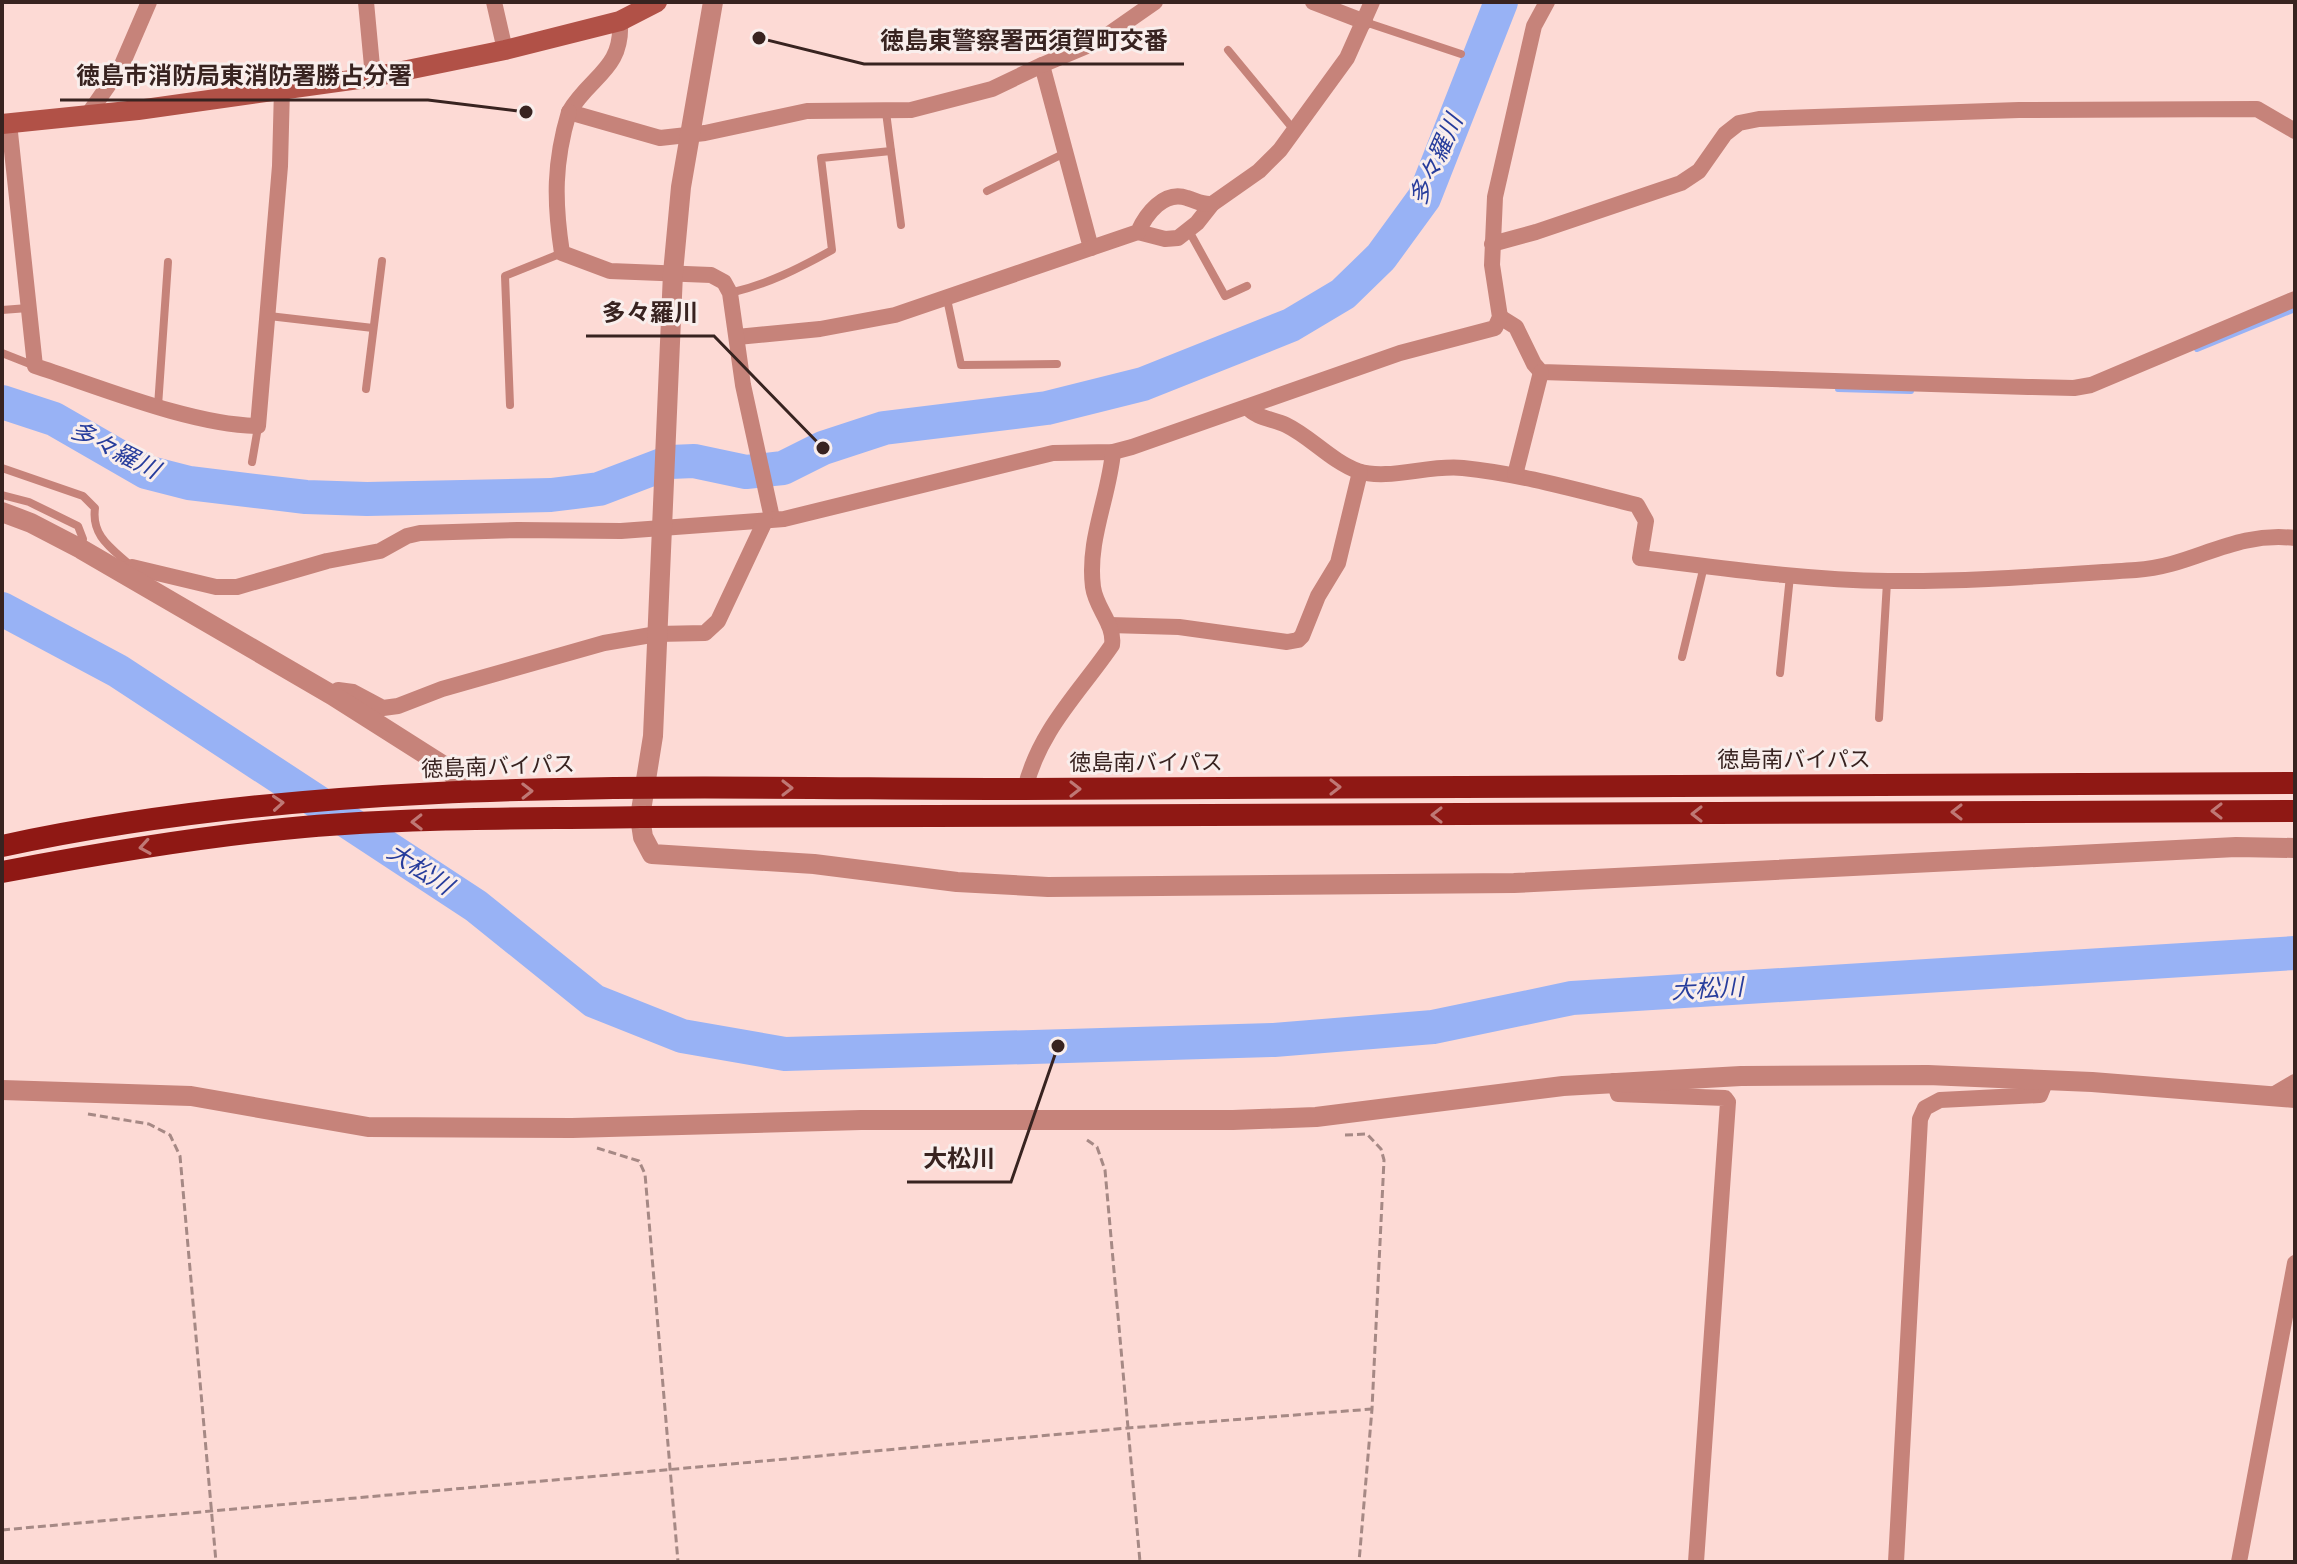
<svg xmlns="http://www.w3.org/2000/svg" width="2297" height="1564" font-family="Jost,'Noto Sans JP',sans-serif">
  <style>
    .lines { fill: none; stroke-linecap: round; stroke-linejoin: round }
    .stream { stroke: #98b2f5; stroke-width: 6 }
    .river { stroke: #98b2f5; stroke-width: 34 }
    .path { stroke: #a68985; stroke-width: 3; stroke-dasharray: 8 4; stroke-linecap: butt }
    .service { stroke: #c6837a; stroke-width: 8 }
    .minor { stroke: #c6837a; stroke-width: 16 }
    .tertiary { stroke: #c6837a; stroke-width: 20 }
    .secondary { stroke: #b15147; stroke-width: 20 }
    .trunk { stroke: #8f1814; stroke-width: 22 }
    .oneway { stroke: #bf7875 }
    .labels { text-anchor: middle; stroke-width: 6; stroke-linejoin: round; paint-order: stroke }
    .street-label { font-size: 22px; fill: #382320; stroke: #f9eeec }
    .water-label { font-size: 24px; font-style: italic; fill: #273d9c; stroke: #f9eeec }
    .leader { fill: none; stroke: #382320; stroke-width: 3 }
    .callout-dot { fill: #382320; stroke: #f9eeec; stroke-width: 3 }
    .callout-label { font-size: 24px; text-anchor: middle; font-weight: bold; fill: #382320; stroke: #f9eeec; stroke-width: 6; stroke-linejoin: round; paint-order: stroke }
  </style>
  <rect width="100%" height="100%" fill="#fddad5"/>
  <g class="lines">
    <g class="stream">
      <path d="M 2197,349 L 2295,309"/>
      <path d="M 1838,389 L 1911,391"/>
    </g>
    <g class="river">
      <path d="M 2,402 L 54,419 L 146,472 L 189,483 L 306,497 L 367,499 L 551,495 L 599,489 L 670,462 L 694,461 L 746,472 L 783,468 L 823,448 L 884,428 L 1047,408 L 1143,384 L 1291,325 L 1343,294 L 1381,257 L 1424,198 L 1501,2"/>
      <path d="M 2,609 L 118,671 L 476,906 L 594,1001 L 682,1036 L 785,1054 L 1274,1040 L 1433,1027 L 1572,998 L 2295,953"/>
    </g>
    <g class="path">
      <path d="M 88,1114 L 149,1124 L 170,1135 L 180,1156 L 216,1562"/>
      <path d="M 1345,1135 L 1367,1134 L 1381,1149 L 1384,1160 L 1372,1409 L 1359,1562"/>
      <path d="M 1087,1140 L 1097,1147 L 1105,1170 L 1140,1562"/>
      <path d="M 597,1148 L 639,1161 L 645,1174 L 678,1562"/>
      <path d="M 2,1530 L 1128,1428 L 1372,1409"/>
    </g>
    <g class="service">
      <path d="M 1365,22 L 1461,54"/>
      <path d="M 1228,50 L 1294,130"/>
      <path d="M 891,151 L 901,225"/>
      <path d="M 987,191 L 1065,153"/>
      <path d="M 1189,231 L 1225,296 L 1247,286"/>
      <path d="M 730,293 C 768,284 798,269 832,250 L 821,158 L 891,151 L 886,112"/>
      <path d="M 947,299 L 961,365 L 1057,364"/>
      <path d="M 2,310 L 28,308"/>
      <path d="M 269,316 L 373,328"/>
      <path d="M 2,353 L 35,366"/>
      <path d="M 366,389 L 382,261"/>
      <path d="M 510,405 L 505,276 L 562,253"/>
      <path d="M 158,406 L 168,262"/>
      <path d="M 252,462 L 258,427"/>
      <path d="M 2,468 L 83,496 L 95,508 C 91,537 113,549 132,567"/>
      <path d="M 2,495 L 29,502 L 78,526 L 83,539 L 81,549"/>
      <path d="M 1682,657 L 1704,566"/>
      <path d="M 1780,673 L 1790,576"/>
      <path d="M 1879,718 L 1887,582"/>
    </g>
    <g class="minor">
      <path d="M 366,2 L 373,77"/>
      <path d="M 494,2 L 505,50"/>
      <path d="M 1313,2 L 1365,22"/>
      <path d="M 620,21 C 623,70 591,75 569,112 L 660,138 L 705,133 L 807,111 L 911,110 L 992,89 L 1042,65 L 1091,248 L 895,315 L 820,329 L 737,337"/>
      <path d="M 1042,65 L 1099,41 L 1155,2"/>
      <path d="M 569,112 C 554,162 554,201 562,253 L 610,271 L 711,275 L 724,282 L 730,293 L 743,385 L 772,518"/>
      <path d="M 87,116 L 121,67 L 149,2"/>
      <path d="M 9,123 L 35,366 C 100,387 191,425 258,426 L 280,166 L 282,88"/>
      <path d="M 1138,232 L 1165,239 L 1178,238 L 1197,223 L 1212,204 L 1259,171 L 1280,150 L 1347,58 L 1372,2"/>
      <path d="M 1492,244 L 1536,232 L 1681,183 L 1699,171 L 1725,134 L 1739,123 L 1759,119 L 2019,110 L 2257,109 L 2295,131"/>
      <path d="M 1091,248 L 1138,232 C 1146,214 1164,190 1187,198 C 1197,201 1202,205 1212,204"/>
      <path d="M 1500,317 L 1516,327 L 1534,364 L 1541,372 C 1718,376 1896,384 2074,388 L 2091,385 L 2295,299"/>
      <path d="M 1247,407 C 1256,418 1273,419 1286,425 C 1311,437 1331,461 1358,471 C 1388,481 1430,464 1463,468 C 1522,474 1580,491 1637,505 L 1646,521 L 1640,558 C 1722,568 1805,580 1888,581 C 1970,582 2054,575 2136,570 C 2195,566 2231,531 2295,538"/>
      <path d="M 1515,475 L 1541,372"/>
      <path d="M 121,572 L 132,567 L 216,587 L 237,587 L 327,561 L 380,551 L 407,536 L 420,533 L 518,530 L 621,531 L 784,519 L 1053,453 L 1113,452 L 1132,447 L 1400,353 L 1495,328 L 1500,317 L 1492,265 L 1495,197 L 1534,26 L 1547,2"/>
      <path d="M 1109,625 L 1179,627 L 1287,642 L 1298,640 L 1302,636 L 1318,596 L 1338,563 L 1360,472"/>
      <path d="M 332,695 L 338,690 L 353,692 L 383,708 L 398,706 L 442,689 L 604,643 L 657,634 L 705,633 L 718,621 L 765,521"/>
      <path d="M 1025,789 C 1039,730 1080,692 1112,645 C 1115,624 1096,609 1093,587 C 1087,540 1109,497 1113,452"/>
      <path d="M 1614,1081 L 1618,1094 L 1725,1098 L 1728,1102 L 1696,1562"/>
      <path d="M 2273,1095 L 2295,1082"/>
      <path d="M 1896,1562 L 1920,1119 L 1925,1108 L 1940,1100 L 2040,1095 L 2046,1080"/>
      <path d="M 2239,1562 L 2295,1263"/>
    </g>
    <g class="tertiary">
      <path d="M 713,2 L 681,187 L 673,273 L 653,736 L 640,817 L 643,837 L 652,854 L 814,864 L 957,882 L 1048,887 L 1514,883 L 2236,847 L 2295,848"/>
      <path d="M 2,512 L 31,523 L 81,549 L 332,695 L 447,768 L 468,792"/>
      <path d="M 2,1090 L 191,1096 L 368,1127 L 572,1128 L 861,1120 L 1233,1120 L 1316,1117 L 1563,1086 L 1741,1076 L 1928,1075 L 2092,1082 L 2295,1098"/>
    </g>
    <path class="secondary" d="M 2,124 L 138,110 L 373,77 L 505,50 L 620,21 L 657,2"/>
    <g class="trunk">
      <path d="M 2,846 C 338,773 684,789 1025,789 C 1449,788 1872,785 2295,783"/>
      <path d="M 2,872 C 102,853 202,836 304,827 C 415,817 528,819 640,817 L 2295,811"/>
    </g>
  </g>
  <defs><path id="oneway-chevron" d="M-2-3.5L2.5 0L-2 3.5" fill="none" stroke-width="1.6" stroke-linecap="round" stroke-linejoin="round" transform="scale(2)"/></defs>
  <g class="oneway">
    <use href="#oneway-chevron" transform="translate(1335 787)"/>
    <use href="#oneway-chevron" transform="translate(787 788)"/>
    <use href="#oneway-chevron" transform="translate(1075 789)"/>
    <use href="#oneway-chevron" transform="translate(527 791) rotate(-1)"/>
    <use href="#oneway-chevron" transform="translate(278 803) rotate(-4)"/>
    <use href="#oneway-chevron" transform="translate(2217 811) rotate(180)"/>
    <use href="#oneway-chevron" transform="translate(1957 812) rotate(180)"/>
    <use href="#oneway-chevron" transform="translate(1697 814) rotate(180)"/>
    <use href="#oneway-chevron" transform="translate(1437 815) rotate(180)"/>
    <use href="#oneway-chevron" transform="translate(417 822) rotate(179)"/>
    <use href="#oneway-chevron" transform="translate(145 847) rotate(171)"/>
  </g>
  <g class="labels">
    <g class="street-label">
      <text x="1794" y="767">徳島南バイパス</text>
      <text x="1146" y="770">徳島南バイパス</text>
      <text transform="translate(498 766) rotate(-2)" y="8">徳島南バイパス</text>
    </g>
    <g class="water-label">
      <text transform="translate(1436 160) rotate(-66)" y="8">多々羅川</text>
      <text transform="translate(115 450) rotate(27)" y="8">多々羅川</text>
      <text transform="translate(420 869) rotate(33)" y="8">大松川</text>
      <text transform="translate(1707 989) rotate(-3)" y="8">大松川</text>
    </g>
  </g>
  <path class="leader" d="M759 38L864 64H1184M526 112L428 100H60M823 448L714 336H586M1058 1046L1011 1182H907"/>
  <g class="callout-dot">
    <circle cx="759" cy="38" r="8"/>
    <circle cx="526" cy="112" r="8"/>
    <circle cx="823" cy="448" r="8"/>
    <circle cx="1058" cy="1046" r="8"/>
  </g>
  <g class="callout-label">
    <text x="1024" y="49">徳島東警察署西須賀町交番</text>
    <text x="244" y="84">徳島市消防局東消防署勝占分署</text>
    <text x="650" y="321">多々羅川</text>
    <text x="959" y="1167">大松川</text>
  </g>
  <rect width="2297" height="1564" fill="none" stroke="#382320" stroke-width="8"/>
</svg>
